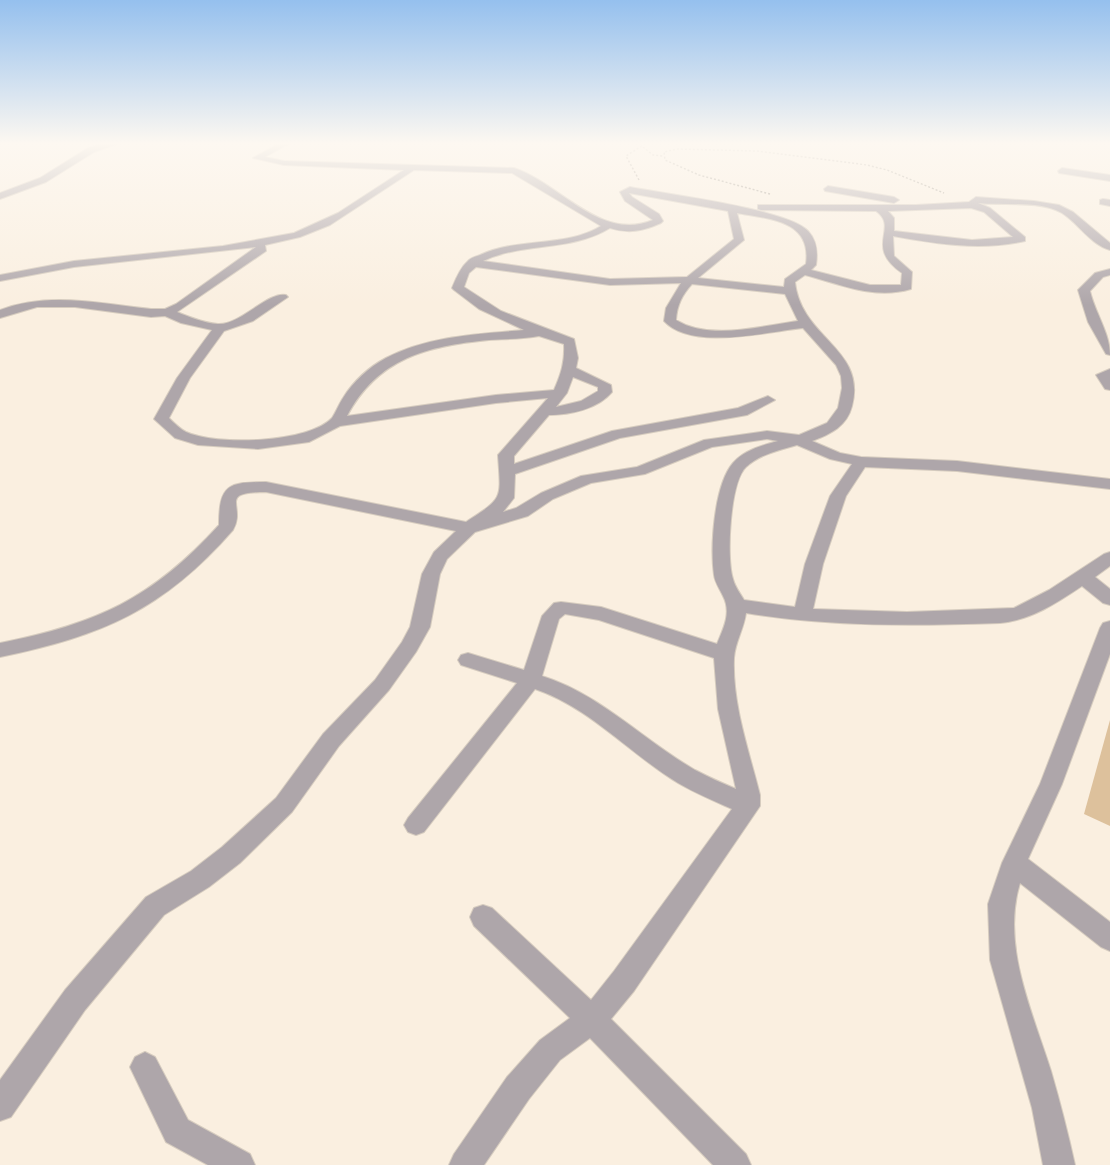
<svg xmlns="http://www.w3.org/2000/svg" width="1110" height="1165" font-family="Lora,serif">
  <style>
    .green { fill: #ddc19c }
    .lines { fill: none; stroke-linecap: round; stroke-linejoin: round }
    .minor-casing { stroke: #d6ccbf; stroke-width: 2 }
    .path { stroke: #a0988d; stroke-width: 1.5; stroke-dasharray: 2 2; stroke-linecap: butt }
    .minor { fill: #aea6aa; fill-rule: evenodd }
  </style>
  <rect width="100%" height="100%" fill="#faefe0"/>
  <path class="green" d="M1110,720v106l-26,-12z"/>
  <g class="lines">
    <defs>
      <g id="minor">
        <path d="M110,142h13l-29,10 -48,30 -46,17v-6l40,-15 48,-30z"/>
        <path d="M282,142h10l-27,15 19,4 230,7c47,16 86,74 139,52l-28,-19 -5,-9 10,-5c35,7 158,22 178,44 9,10 10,21 8,34l-5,5 59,15h31l1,-12c-39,-27 -2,-45 -26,-62l-115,-1 -3,-1v-4h158l53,-3 7,-5 58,4 25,4 14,7 37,31v7c-20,-6 -31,-26 -48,-37 -23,-13 -58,-7 -84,-10l12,5 35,29v4c-44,10 -88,3 -132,-5l1,20 18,16 -1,17c-37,11 -71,-5 -106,-14l-10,7c6,57 72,66 57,124 -5,20 -21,28 -40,35l28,12 21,4 96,4 153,18v10l-153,-18 -92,-4 -19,29 -23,68 -10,45 94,3 107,-4 35,-18 55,-36 6,-2v14l-15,11 15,12v16l-7,-2 -21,-17c-25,17 -51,34 -82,37 -85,3 -170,4 -254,-10 -2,16 -11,29 -12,45 -2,46 15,93 26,137v11l-126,185 -23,28 135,135 5,11h-38l-123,-127 -30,22 -31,39 -45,66h-35l5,-11 53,-77 33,-37 30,-22 -96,-92 -4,-9 4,-9 9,-3 9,3 99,92 23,-29 118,-162c-18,-8 -37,-16 -54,-26 -48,-29 -89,-76 -143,-94l-111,143 -8,3 -8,-3 -4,-7 4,-7 109,-135 -56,-18 -3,-5 3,-5 7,-2 56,17 18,-54 12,-13 7,-1 40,5 116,37c6,-15 15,-31 6,-48 -3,-7 -8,-13 -9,-21 -4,-28 0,-90 19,-112 11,-13 30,-18 45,-22l-11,-2 -55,8 -67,27 -54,9 -38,16 -25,17 -53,16 -28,27 -7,15 -10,53 -14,25 -27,38 -50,56 -47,66 -52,51 -31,24 -45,28 -79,95 -74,107 -11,4v-41l65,-90 81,-93 45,-26 31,-24 54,-49 47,-64 52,-54 27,-38 8,-15 12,-53 12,-22 22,-21 -190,-39c-50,0 -19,14 -33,38 -70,80 -131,106 -233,127v-14c96,-19 152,-44 219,-118 0,-40 9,-43 47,-43l200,40c38,-25 35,-22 32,-67l50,-57 -52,5 -156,23 -31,16 -51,7 -60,-4 -23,-7 -21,-19 23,-41 35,-48 -31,-7 -16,-7 -14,1 -76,-10h-38l-37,11v-8c50,-19 100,-6 151,-1h14l11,-5 80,-57 -182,20 -74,14v-6l74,-14 149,-15 71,-13 44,-20 66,-43 -120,-5 -31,-7zM414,170l98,3 89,53c-36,22 -83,11 -121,29 -3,1 -10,3 -12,6 -7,6 -12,17 -16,27l2,2 25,19 45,21c-46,4 -96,6 -138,28 -17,9 -33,24 -43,40 -4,6 -7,14 -11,20 -23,25 -116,28 -146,14 -6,-3 -12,-9 -17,-14l21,-40 34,-47 29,-10 35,-24 -2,-2c-18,-4 -45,30 -68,29 -14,-1 -29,-7 -41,-12l89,-61 -1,-6 35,-8 30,-12zM629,193l99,18 6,28 -47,38 -77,2 -127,-18c40,-19 88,-9 127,-33 19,6 33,3 51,-5l2,-2 -4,-7 -27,-17zM971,208l13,4 29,25 -41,3 -78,-9v-13l-6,-7zM737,213c32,6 75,7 69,51l-21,15 -1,8 -86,-9 46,-38zM476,267l134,18 71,-2 -15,25 -2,13c28,30 102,11 139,7l33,37 5,11 1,12 -4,20 -11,15 -28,12 -32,-4 -63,9 -67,27 -56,9 -40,17 -25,15 -13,4 11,-14 1,-24 105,-36 127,-23 28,-15 -7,-4 -30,12 -126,23 -98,33v-8l35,-41c21,0 49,-6 63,-23l-1,-7 -35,-17 2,-10 -4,-19 -73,-28 -37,-24 5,-14zM692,284l93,10 13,27c-38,5 -88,20 -122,-1 1,-15 6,-25 16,-36zM539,336l25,8c1,18 -3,30 -10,46l-58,5 -149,21c31,-58 80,-70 142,-76 16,-1 34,-1 50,-4zM573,377l25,10v4l-17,10 -25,6 11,-14zM797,445l33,14 22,5 -22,32 -25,68 -10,43 -51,-7c-4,-7 -9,-13 -11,-21 -7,-21 -3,-97 13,-112 14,-13 34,-17 51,-22zM565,614l34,6 115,38 4,51 18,80c-14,-6 -28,-12 -41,-19 -52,-30 -95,-76 -153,-94l17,-57z"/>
        <path d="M1062,168l48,7v6l-51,-8 -1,-2z"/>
        <path d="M828,186l66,11 5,3 -5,3 -69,-12 -1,-2z"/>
        <path d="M1103,199l7,1v6l-10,-2v-4z"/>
        <path d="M1110,269v6l-7,2 -13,14c5,22 20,42 20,64l-4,-1 -18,-32 -10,-32 17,-17z"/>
        <path d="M1110,369v21l-5,-1 -9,-14z"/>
        <path d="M1110,621v33l-48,130 -34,75 82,63v29l-9,-4 -81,-64c-19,62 12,128 31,188 9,31 17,62 24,94h-32l-11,-57 -42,-148 -2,-56 14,-41 38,-79 60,-156 3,-5z"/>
        <path d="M145,1052l10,5 33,63 62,34 5,11h-47l-42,-23 -36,-75 5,-10z"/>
      </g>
    </defs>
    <use href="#minor" class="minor-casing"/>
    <g class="path">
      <path d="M643,147l10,8 10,1"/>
      <path d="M639,180l-13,-24 22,-14"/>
      <path d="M770,194l-71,-19 -34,-15 -1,-8 13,-3 80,2 110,14 20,5 57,23"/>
    </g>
    <use href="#minor" class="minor"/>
  </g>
  <linearGradient id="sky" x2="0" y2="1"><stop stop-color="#95c0ee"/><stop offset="0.47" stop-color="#fdf8f1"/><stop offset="1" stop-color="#fdf8f1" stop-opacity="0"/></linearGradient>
  <rect width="1110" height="305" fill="url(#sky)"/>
</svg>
